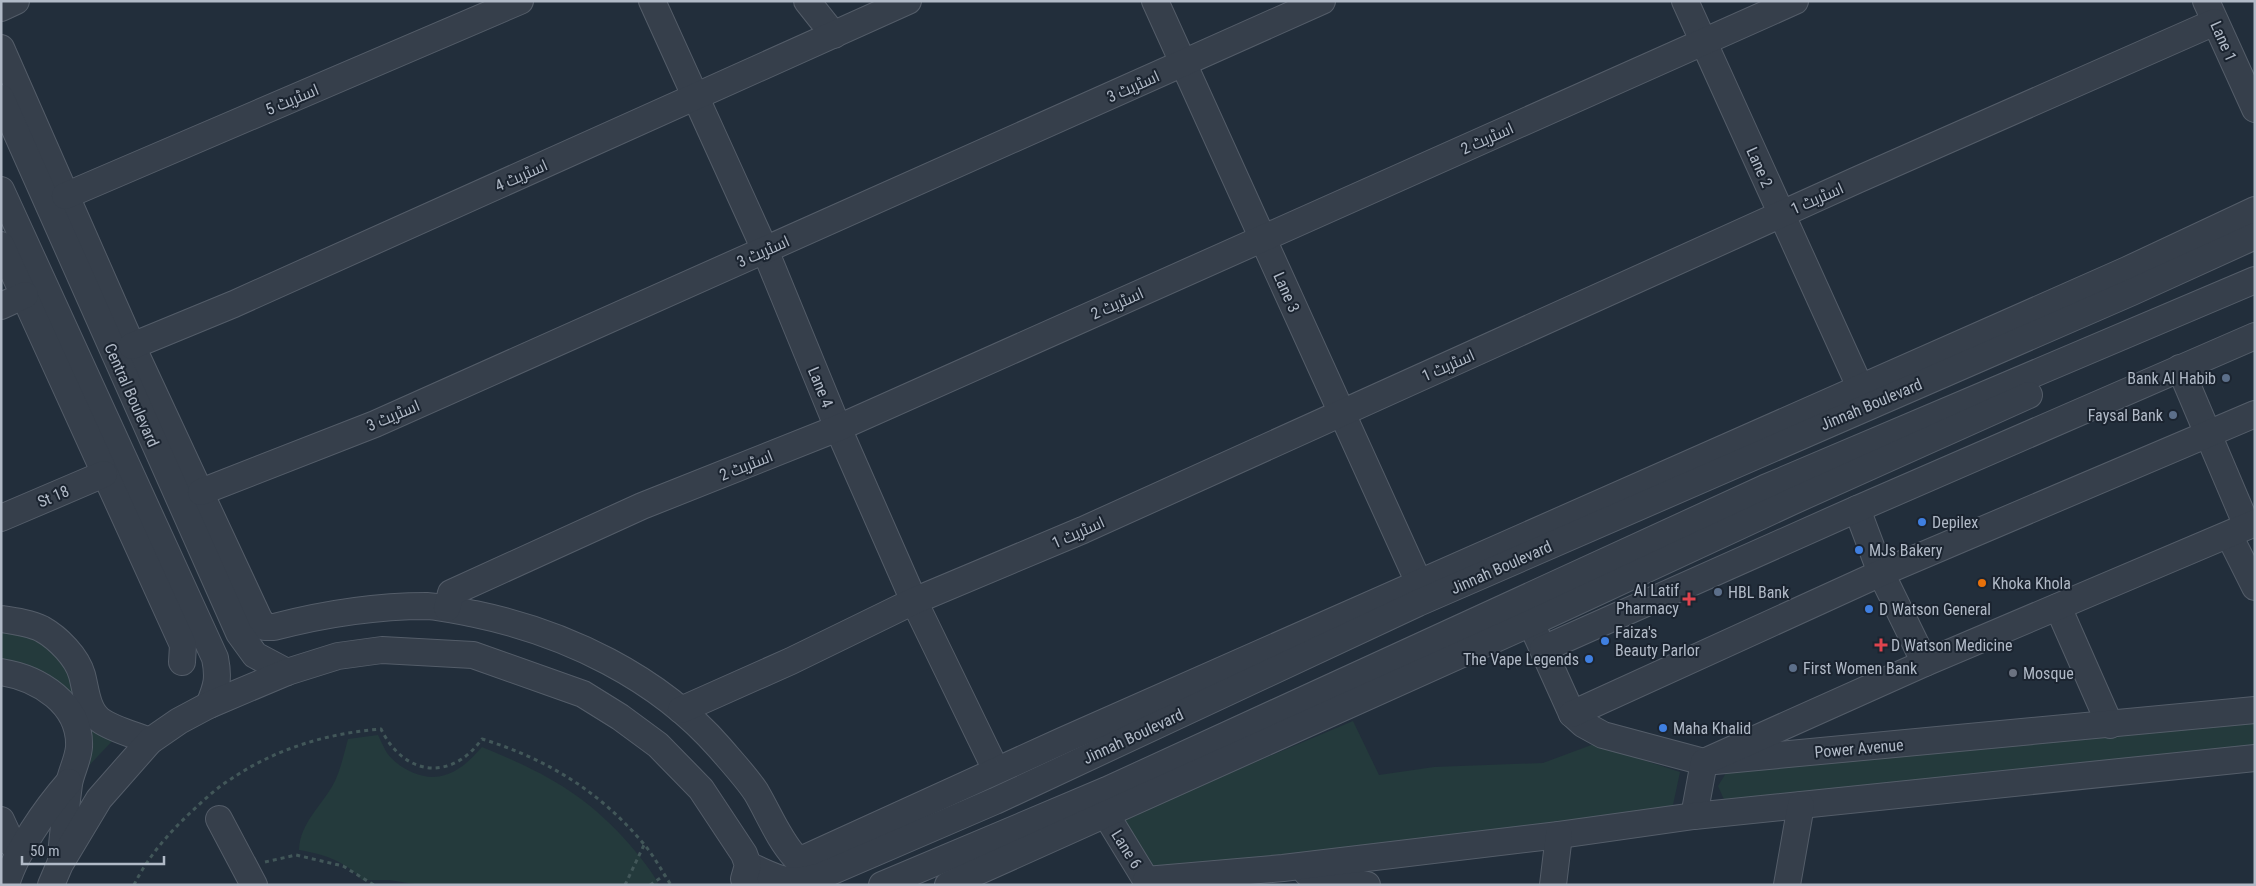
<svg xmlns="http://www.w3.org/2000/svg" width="2256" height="886" font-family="'Roboto Condensed',Cairo,sans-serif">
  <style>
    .green { fill: #243a3c }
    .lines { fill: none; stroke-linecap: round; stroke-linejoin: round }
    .minor-casing { stroke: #545d69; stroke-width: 28 }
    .path { stroke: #425759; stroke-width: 3; stroke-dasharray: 4 4; stroke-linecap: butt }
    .minor { stroke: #363f4b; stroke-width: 26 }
    .service-dot { fill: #5c6f8a; stroke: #1b2430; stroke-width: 2 }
    .shop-dot { fill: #3f7fe0; stroke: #1b2430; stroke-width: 2 }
    .food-dot { fill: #e8710a; stroke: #1b2430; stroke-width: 2 }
    .health-dot { fill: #e0444e; stroke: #1b2430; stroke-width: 2 }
    .worship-dot { fill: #6b7280; stroke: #1b2430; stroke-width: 2 }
    .labels { text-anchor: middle; stroke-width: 4; stroke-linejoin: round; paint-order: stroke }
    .street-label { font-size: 16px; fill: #b1bac7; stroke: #1b2430 }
    .poi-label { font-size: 16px; fill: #b1bac7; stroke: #1b2430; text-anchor: start }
  </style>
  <rect width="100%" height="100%" fill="#222e3b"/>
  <g class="green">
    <path d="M1,628l24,3 32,22 59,84 -36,38 8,-33 -87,-77z"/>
    <path d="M2255,717v36l-529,51 -8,-18 8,-13 9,-3z"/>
    <path d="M1353,721l26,54 55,-8 109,-4 51,-19 86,28 -7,33 -14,9 -509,57 -30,-52z"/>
    <path d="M378,735c3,6 6,13 9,18 12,16 38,29 58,22 15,-4 27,-17 37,-28 61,25 104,47 148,98 10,12 22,26 29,40h-239l-31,-5h-27c-17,-19 -38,-26 -63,-30 1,-28 24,-45 36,-69 6,-13 9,-27 13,-42z"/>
  </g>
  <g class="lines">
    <defs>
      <g id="minor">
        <path d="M652,1l113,249 73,178 76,173 82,169"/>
        <path d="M807,1l27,34"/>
        <path d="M1155,1l264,582"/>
        <path d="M1685,1l175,386"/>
        <path d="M2206,1l49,108"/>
        <path d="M1,8l15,-7"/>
        <path d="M1,48l131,298 127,273 6,8h9c50,-13 100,-21 153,-21 16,1 32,5 48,8 91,19 183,63 245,134 12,14 26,29 36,44 13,22 22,46 39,65l10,1 259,-118 1063,-470 128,-60"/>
        <path d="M1,98l238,535 16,22 32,17"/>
        <path d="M1,190l214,468c4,20 2,28 -6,47"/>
        <path d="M65,196l455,-195"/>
        <path d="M1,245l182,400 -1,17"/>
        <path d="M1,306l24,-11"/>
        <path d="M132,346l102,-42 674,-303"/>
        <path d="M2180,368l67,158"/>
        <path d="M201,492l174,-68 947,-423"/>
        <path d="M1857,509l24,64 44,90"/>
        <path d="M1,518l103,-44"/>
        <path d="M2229,535l26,52"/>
        <path d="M2058,607l52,118"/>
        <path d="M447,608l4,-15 191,-87 196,-78 957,-427"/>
        <path d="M1,619c14,2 29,4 41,10 16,9 35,28 40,46 4,15 5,35 18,45 12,9 35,15 50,21"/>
        <path d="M1531,623l41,91 11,10 20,11 101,27 551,-52"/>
        <path d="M1543,649l314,-140 398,-173"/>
        <path d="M1,672c38,6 80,32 78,75 -1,13 -8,25 -10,37 -3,24 -6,48 -8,72"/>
        <path d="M681,710l110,-49 123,-60 169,-71 774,-350 358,-158"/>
        <path d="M1572,714l309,-141 374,-159"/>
        <path d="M1105,813l41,67v5"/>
        <path d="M1694,816l10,-54 221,-99 330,-140"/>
        <path d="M219,819l35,66"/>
        <path d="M1,820l11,24 8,8"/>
        <path d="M748,865c32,14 38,21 73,11l174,-75 423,-198 714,-311 123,-56"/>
        <path d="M1307,873l60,12"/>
        <path d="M1146,880l137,-12 276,-33 135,-19 561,-58"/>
        <path d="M6,885c9,-33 41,-78 63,-103"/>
        <path d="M51,885l9,-21 39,-65 51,-58 29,-20 30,-16 78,-33 51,-16 44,-6 91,5 110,39 37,23 38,28 43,44 43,65 4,11 -4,14 2,6"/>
        <path d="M882,885l225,-95 658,-302 490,-208"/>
        <path d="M948,885l583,-262 262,-122 236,-106"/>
        <path d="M1553,885l6,-50"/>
        <path d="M1787,885l14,-80"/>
      </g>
    </defs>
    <use href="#minor" class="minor-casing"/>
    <g class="path">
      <path d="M265,862l31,-7 47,11 31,19"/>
      <path d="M134,885c13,-27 34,-51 56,-72 13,-12 26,-25 41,-34 44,-30 97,-46 150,-50 23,47 70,53 101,10 65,20 117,52 161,104 11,13 19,28 28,42"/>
      <path d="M625,885l19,-40"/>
      <path d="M650,885l15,-10"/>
    </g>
    <use href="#minor" class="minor"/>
  </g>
  <g class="service-dot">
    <circle cx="2226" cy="378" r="5"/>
    <circle cx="2173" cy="415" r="5"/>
    <circle cx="1718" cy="592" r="5"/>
    <circle cx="1793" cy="668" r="5"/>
  </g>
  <g class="shop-dot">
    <circle cx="1922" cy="522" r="5"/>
    <circle cx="1859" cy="550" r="5"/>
    <circle cx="1869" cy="609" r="5"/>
    <circle cx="1605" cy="641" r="5"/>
    <circle cx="1589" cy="659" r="5"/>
    <circle cx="1663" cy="728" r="5"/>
  </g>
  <circle class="food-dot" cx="1982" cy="583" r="5"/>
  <g class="health-dot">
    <path d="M1686.5 591.5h5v5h5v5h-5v5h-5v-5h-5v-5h5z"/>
    <path d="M1878.5 637.5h5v5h5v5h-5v5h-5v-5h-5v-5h5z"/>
  </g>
  <circle class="worship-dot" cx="2013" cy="673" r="5"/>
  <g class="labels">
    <g class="street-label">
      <text transform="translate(2224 41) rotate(66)" y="6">Lane 1</text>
      <text transform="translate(1133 86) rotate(-24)" y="6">اسٹریٹ 3</text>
      <text transform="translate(292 99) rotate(-23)" y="6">اسٹریٹ 5</text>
      <text transform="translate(1487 138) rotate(-24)" y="6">اسٹریٹ 2</text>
      <text transform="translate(1760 167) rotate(66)" y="6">Lane 2</text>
      <text transform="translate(521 175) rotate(-24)" y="6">اسٹریٹ 4</text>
      <text transform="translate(1817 198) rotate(-24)" y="6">اسٹریٹ 1</text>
      <text transform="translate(763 251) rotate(-24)" y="6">اسٹریٹ 3</text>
      <text transform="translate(1287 292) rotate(66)" y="6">Lane 3</text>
      <text transform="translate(1117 303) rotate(-24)" y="6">اسٹریٹ 2</text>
      <text transform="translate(1448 365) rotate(-24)" y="6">اسٹریٹ 1</text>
      <text transform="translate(821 387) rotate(68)" y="6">Lane 4</text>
      <text transform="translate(132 395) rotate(66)" y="6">Central Boulevard</text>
      <text transform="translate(1871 404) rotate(-23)" y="6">Jinnah Boulevard</text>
      <text transform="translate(393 415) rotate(-23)" y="6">اسٹریٹ 3</text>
      <text transform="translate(746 465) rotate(-22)" y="6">اسٹریٹ 2</text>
      <text transform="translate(53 496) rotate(-23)" y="6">St 18</text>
      <text transform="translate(1078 532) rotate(-24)" y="6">اسٹریٹ 1</text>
      <text transform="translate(1501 567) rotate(-24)" y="6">Jinnah Boulevard</text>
      <text transform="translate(1133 736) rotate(-25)" y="6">Jinnah Boulevard</text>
      <text transform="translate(1859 748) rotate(-5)" y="6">Power Avenue</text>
      <text transform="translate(1127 849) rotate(58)" y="6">Lane 6</text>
    </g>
    <g class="poi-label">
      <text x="2216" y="384" text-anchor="end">Bank Al Habib</text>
      <text x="2163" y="421" text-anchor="end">Faysal Bank</text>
      <text x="1932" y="528">Depilex</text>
      <text x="1869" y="556">MJs Bakery</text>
      <text x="1992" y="589">Khoka Khola</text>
      <text x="1679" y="596" text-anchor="end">Al Latif<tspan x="1679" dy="18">Pharmacy</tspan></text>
      <text x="1728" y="598">HBL Bank</text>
      <text x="1879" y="615">D Watson General</text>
      <text x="1615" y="638">Faiza's<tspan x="1615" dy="18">Beauty Parlor</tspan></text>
      <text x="1891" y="651">D Watson Medicine</text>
      <text x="1579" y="665" text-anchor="end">The Vape Legends</text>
      <text x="1803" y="674">First Women Bank</text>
      <text x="2023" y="679">Mosque</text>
      <text x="1673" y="734">Maha Khalid</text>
    </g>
  </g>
  <rect width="2256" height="886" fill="none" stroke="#b1bac7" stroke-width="5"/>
  <path d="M22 856v8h142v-8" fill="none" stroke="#b1bac7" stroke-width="2.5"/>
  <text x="30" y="856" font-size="15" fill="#b1bac7" stroke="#1b2430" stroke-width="4" paint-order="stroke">50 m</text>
</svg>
